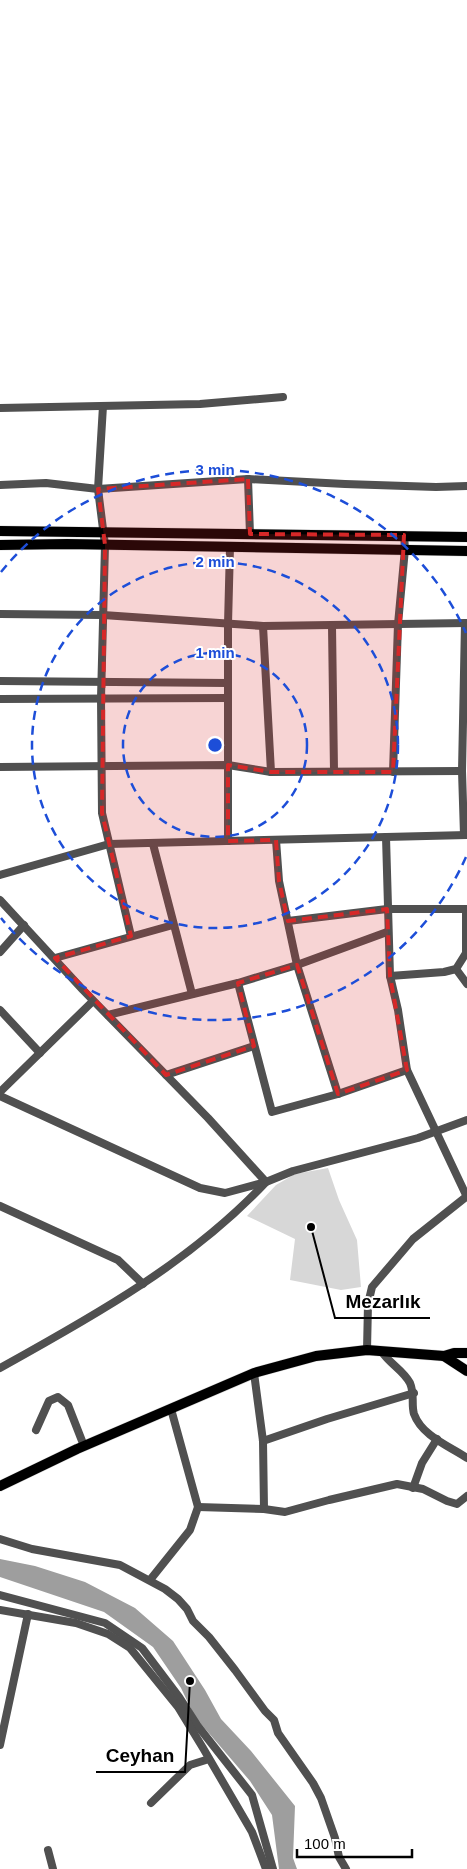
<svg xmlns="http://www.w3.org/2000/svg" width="467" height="1869" font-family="Helvetica,sans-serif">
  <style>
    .green { fill: #d7d7d7 }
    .water { fill: #9e9e9e }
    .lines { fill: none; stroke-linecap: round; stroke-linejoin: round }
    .major-casing { stroke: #dbdbdb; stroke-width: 11 }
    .minor { stroke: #505050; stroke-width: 8 }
    .major { stroke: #000; stroke-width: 10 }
    .marked { fill: #d62828; fill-opacity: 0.2; stroke: #d62828; stroke-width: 4; stroke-dasharray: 10 6; stroke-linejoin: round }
    .ring { fill: none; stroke: #1d4ed8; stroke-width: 2.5; stroke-dasharray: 9 6 }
    .centre { fill: #1d4ed8; stroke: #fff; stroke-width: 2.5 }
    .ring-label { font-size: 15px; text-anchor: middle; font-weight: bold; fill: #1d4ed8; stroke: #fff; stroke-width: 4; stroke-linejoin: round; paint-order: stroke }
    .leader { fill: none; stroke: #000; stroke-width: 2 }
    .callout-dot { fill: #000; stroke: #fff; stroke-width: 2 }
    .callout-label { font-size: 19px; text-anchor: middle; font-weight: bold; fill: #000; stroke: #fff; stroke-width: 4; stroke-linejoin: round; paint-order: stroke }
  </style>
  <rect width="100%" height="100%" fill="#fff"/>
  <path class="green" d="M328,1168l11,32 18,40 4,47 -20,3 -51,-10 5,-41 -48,-23 29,-31 19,-11z"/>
  <path class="water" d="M0,1559l35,7 50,16 50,26 38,33 32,49 16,29 30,32 44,55 -2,52 4,11h-18l-7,-54 -22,-34 -55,-64 -14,-29 -28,-41 -49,-35 -104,-35z"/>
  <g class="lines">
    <defs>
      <g id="major">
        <path d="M0,531l467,6"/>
        <path d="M0,545l67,-1 400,7"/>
        <path d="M444,1356l23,15"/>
        <path d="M0,1486l77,-37 177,-76 62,-17 51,-6 77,6 10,-3h13"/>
      </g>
    </defs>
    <use href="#major" class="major-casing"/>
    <g class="minor">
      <path d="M103,406l-5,83 7,56 -4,153 1,115 29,123"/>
      <path d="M0,408l200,-4 83,-7"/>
      <path d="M248,479l2,55"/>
      <path d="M0,485l46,-2 52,6 150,-10 97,5 91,3 31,-1"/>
      <path d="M0,614l103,1 160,11 204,-3"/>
      <path d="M263,626l8,146"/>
      <path d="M332,626l2,145"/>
      <path d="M0,681l228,2"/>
      <path d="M0,699l228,-1"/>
      <path d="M0,767l228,-2 43,7 191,-1"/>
      <path d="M393,772l5,-148 7,-75 -1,-14"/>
      <path d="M464,835l-2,-64 3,-148"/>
      <path d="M386,837l4,139 8,34 9,60 60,127"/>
      <path d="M276,840l3,41 18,84 41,129"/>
      <path d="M228,841v-217l2,-77"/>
      <path d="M153,844l39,150"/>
      <path d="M0,875l109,-31 358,-9"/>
      <path d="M0,900l83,90 125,128 58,64c-75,80 -172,134 -266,186"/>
      <path d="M288,921l99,-12h80"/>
      <path d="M0,952l24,-27"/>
      <path d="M55,958l118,-33"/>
      <path d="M456,969l11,15"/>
      <path d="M390,976l54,-4 12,-3 10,-16v-44"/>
      <path d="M238,983l34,129 66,-18 69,-24"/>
      <path d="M0,1010l40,43"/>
      <path d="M108,1015l130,-32 59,-18 90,-33"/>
      <path d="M166,1075l88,-29"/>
      <path d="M0,1092l93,-91"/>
      <path d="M0,1096l200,92 25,5 41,-11 27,-11 125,-33 49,-18"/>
      <path d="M0,1206l118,54 25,24"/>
      <path d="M367,1350l1,-46 4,-17 41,-48 53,-42"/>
      <path d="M382,1352c8,12 21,18 28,31 5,12 1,21 4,31 8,22 35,32 53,44"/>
      <path d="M254,1373l9,68 1,68"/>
      <path d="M36,1430l13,-29 9,-4 10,8 16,41"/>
      <path d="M263,1441l64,-22 87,-26"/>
      <path d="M413,1488l9,-25 15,-24"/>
      <path d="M198,1507l66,2 21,3 44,-12 68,-16 26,5 24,12 10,3 10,-8"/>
      <path d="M0,1539l32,10 88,16 45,24 13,10 9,10 6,12 16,16 26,33 30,41 9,9 4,13 35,50 8,15 14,40 4,19 7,12"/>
      <path d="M150,1580l40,-50 8,-23 -27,-98"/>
      <path d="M0,1595l105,28 37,25 37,49 18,28 55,70 21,74"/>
      <path d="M0,1610l76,13 32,11 22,14 48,59 25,41 49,84 14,37"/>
      <path d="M0,1745l28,-131"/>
      <path d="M151,1803l39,-38 19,-6"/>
      <path d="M48,1850l5,19"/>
    </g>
    <use href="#major" class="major"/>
  </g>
  <path class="marked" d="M248,479l2,55 154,1 -11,237h-122l-43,-7v76l48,-1 3,41 9,40 99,-12 3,67 17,94 -69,24 -41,-129 -59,18 16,63 -88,29 -111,-117 76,-22 -29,-123 3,-268 -7,-56z"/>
  <g class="ring">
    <circle cx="215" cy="745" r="92"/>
    <circle cx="215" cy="745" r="183"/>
    <path d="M466 857A275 275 0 0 1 1 918M1 572A275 275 0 0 1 466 633"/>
  </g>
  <circle cx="215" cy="745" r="8" class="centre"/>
  <g class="ring-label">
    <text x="215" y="475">3 min</text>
    <text x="215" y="567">2 min</text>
    <text x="215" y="658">1 min</text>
  </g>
  <path class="leader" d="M311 1227L335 1318H430M190 1681L185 1772H96"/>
  <g class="callout-dot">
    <circle cx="311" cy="1227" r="5"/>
    <circle cx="190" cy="1681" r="5"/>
  </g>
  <g class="callout-label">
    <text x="383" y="1308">Mezarlık</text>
    <text x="140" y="1762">Ceyhan</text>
  </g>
  <path d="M297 1849v8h115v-8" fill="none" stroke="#000000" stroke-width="2.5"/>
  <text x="304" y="1849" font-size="15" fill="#000000" stroke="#ffffff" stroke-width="4" paint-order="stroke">100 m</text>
</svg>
